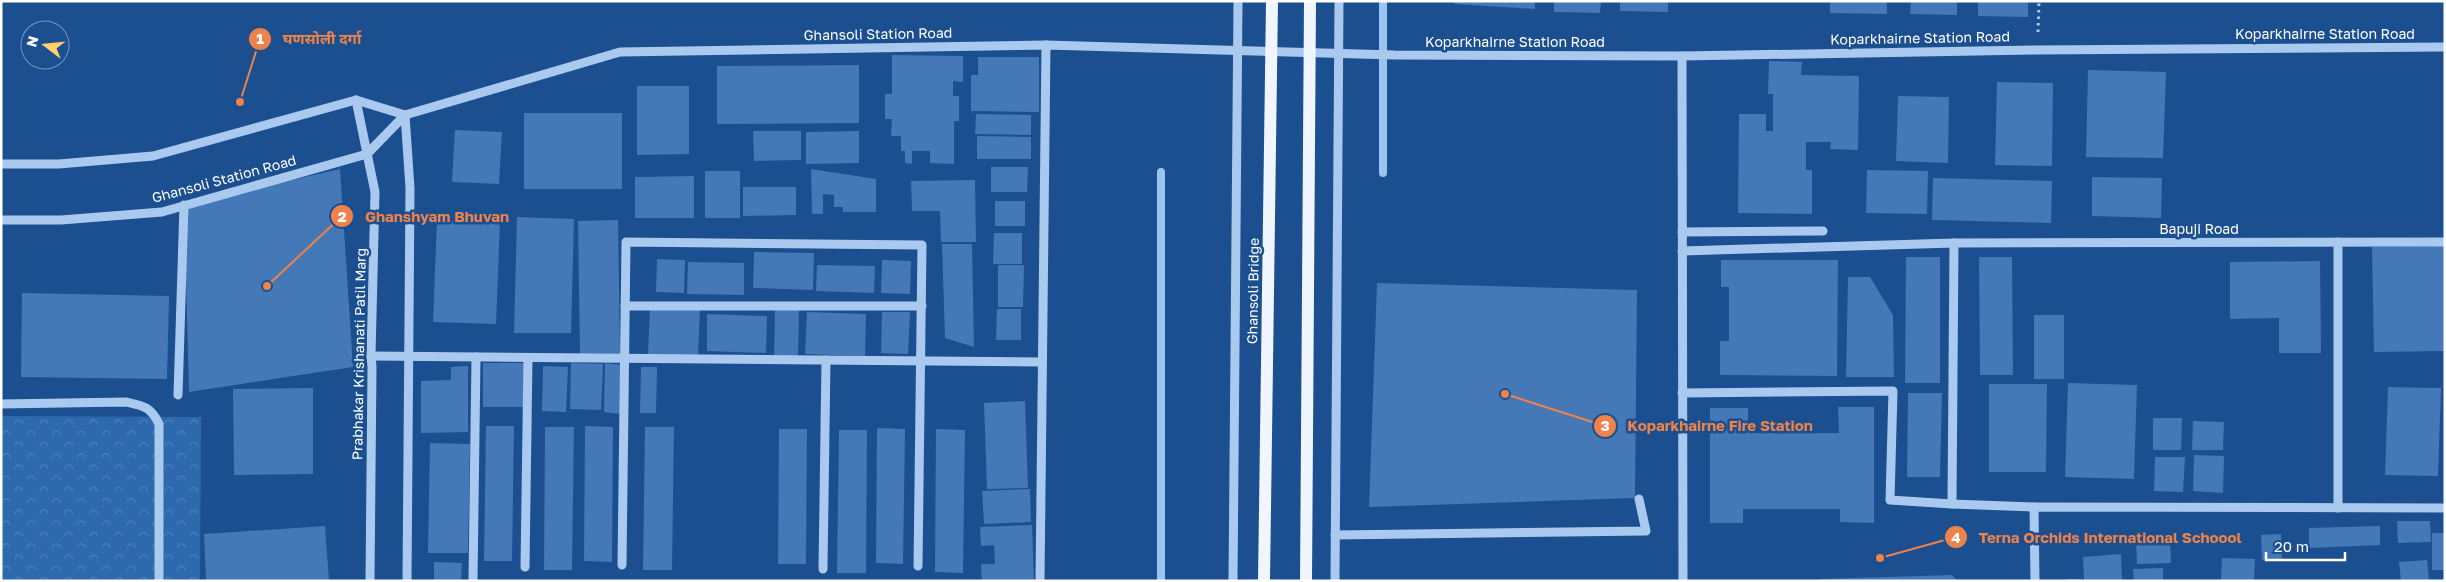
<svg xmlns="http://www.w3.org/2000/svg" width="2446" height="582" font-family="'Golos Text','Noto Sans Devanagari',sans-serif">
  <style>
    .park { fill: url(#park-crowns) }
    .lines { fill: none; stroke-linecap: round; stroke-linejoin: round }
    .stream { stroke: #9cc4f0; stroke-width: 8 }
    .building { fill: #4478b7 }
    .path { stroke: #a9c9ee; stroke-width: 3; stroke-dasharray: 2.5 4; stroke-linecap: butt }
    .minor { stroke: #a9c9ee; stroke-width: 9 }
    .major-bridge { stroke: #f0f6ff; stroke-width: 12 }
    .labels { text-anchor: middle; stroke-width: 5; stroke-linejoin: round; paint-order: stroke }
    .street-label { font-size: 14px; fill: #fff; stroke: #1b4f8f }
    .leader { fill: none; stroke: #ee8249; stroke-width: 2 }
    .callout-dot { fill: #ee8249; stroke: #1b4f8f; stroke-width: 2 }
    .mark-label { font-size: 15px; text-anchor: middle; font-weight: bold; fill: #fff }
    .callout-label { font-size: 15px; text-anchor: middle; font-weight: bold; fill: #ee8249; stroke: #1b4f8f; stroke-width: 5; stroke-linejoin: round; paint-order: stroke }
  </style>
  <defs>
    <pattern id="park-crowns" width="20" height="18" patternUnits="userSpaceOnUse" patternTransform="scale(1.25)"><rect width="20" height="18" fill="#2e69ad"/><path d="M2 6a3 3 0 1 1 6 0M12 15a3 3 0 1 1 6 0" fill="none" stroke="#4d80b9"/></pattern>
  </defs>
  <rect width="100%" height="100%" fill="#1b4f8f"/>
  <path class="park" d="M1,416l200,1 -1,164h-199z"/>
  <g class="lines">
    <g class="stream">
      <path d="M1161,172v409"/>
      <path d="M1383,173v-172"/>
    </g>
  </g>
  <g class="building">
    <path d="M1455,1h80v8l-80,-5z"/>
    <path d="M1554,1h47l-1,12 -46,-1z"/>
    <path d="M1620,1h48v11l-48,-1z"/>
    <path d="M1830,1h57v13l-57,-1z"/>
    <path d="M1911,1h46v14l-47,-1z"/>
    <path d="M1978,1h50v16l-50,-1z"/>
    <path d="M892,55l71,1v26l-10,-1v15h6v25h-5v43l-24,-1v-12h-18v13l-7,-1v-12h-4v-15h-10l1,-17h-7v-25h7z"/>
    <path d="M978,57h61v55l-68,-1v-36h7z"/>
    <path d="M1769,61l33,1 -1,13 58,1 -1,74 -28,-1 1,-7h-25v28h6v44l-74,-1 1,-99h27v17h7v-37h-5z"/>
    <path d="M859,65v58l-142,1v-58z"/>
    <path d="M2088,70l78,2 -3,86 -77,-1z"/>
    <path d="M1997,82l56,1 -1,83 -57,-1z"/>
    <path d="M637,86h52v68l-52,1z"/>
    <path d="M1898,96l51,1 -1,66 -52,-2z"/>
    <rect x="524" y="113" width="98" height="76"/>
    <path d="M976,114l55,1v20l-56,-1z"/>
    <path d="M455,130l47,2 -3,52 -47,-2z"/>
    <path d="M753,131h48v29l-47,1z"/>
    <path d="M859,131v32l-53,1v-32z"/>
    <path d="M977,136l54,1v22h-54z"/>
    <path d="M991,167h37l-1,25h-36z"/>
    <path d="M340,169l13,198 -164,25 -5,-187z"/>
    <path d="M811,169l65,10v33h-33v-5h-9v-12l-11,-1v20h-11z"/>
    <path d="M1867,170l61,1 -1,43 -61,-1z"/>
    <rect x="705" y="171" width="35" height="47"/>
    <path d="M694,176v42h-59v-41z"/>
    <path d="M2092,177l70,1 -1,40 -69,-2z"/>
    <path d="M1933,178l119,3 -1,42 -119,-3z"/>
    <path d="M975,180l1,62h-35l-1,-31h-28l-1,-30z"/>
    <path d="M743,187h53v28l-53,1z"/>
    <rect x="995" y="201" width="30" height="25"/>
    <path d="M517,217l57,2 -3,114h-57z"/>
    <path d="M437,220l63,2 -4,102 -63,-2z"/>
    <path d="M618,220l2,134h-40l-2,-133z"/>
    <path d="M994,233h28v31h-29z"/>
    <path d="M942,244h30l2,103 -29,-9z"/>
    <path d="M2445,246v105l-71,1 -2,-105z"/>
    <path d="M754,252l60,1 -1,37 -60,-2z"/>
    <path d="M1906,257h34v126h-35z"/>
    <path d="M1979,257h33l1,118h-33z"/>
    <path d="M657,259l28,1 -1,33 -28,-1z"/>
    <path d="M882,260l29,1 -1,33 -29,-1z"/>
    <path d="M1721,260h117l-1,116 -117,-1v-34h9v-54h-8z"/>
    <path d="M2320,261l1,92h-42v-35l-49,1v-57z"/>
    <path d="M688,262l56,1v32l-57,-1z"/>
    <path d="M817,265l58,1 -1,27 -58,-2z"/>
    <path d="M998,265h26l-1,42h-25z"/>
    <path d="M1848,277h22l23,38 1,62h-48z"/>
    <path d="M1377,283l260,7 -2,208 -266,9z"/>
    <path d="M22,293l147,3 -2,83 -146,-2z"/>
    <path d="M650,308l50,1 -2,47 -50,-2z"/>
    <path d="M775,309l24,1 -1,47h-24z"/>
    <path d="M997,309h24v31h-25z"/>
    <path d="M807,312l59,2 -1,42 -60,-2z"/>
    <path d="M882,312h28l-2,42 -27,-1z"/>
    <path d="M707,314l60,2 -1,37 -59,-2z"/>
    <rect x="2034" y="315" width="30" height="64"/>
    <rect x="483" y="363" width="41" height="44"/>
    <path d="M571,363l32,1 -2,46 -31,-1z"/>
    <path d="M605,363l17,2 -2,49 -16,-2z"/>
    <path d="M468,366v66l-47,1v-52l30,-1v-13z"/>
    <path d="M543,366l25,1 -2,45 -24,-1z"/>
    <path d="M641,367h16l-1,46h-16z"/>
    <path d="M2068,383l69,2 -3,94 -69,-2z"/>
    <path d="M1989,384h58l-1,88h-57z"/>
    <path d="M2388,387l53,1 -3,88 -53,-1z"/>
    <path d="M313,388v86l-79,1 -1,-86z"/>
    <path d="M1908,393h34l-2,84h-33z"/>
    <path d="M1025,401l3,87 -41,1 -3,-86z"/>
    <path d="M1838,407h36v116l-34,-1v-13h-97v14h-33v-115h38v25h91z"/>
    <path d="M2153,418h29l-1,32h-28z"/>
    <path d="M2193,421l31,1 -1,28h-31z"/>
    <path d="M486,426h28l-2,135h-28z"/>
    <path d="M585,426l28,1 -1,135 -28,-1z"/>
    <path d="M545,427h29l-2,143h-28z"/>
    <path d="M645,427h29l-2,143h-29z"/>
    <path d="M877,428l28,1 -2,135 -27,-1z"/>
    <path d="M779,429h28l-1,135h-28z"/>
    <path d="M936,429l29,1 -2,143 -28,-1z"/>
    <path d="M839,430h28l-1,143h-29z"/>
    <path d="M430,443l40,1 -2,109h-40z"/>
    <path d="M2194,455l30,1 -1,37 -30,-2z"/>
    <path d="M2155,457h30l-2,35 -29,-1z"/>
    <path d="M1030,489l1,33 -47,2 -2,-33z"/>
    <path d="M2397,521h33l1,21 -33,1z"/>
    <path d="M1032,525l2,56h-52l-1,-17h14l-1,-19 -13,1 -1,-19z"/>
    <path d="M325,526l4,55h-123l-2,-47z"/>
    <path d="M2380,526v19l-71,3v-20z"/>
    <rect x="2432" y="533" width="13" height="37"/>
    <path d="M2281,534l1,25 -20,1 -1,-25z"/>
    <path d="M2170,538l1,25 -34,1 -1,-25z"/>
    <path d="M2121,554l1,27h-38l-1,-24z"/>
    <path d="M2222,558l33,1 -1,22h-33z"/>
    <path d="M2427,560l2,21h-28l-2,-19z"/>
    <path d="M434,562l28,1 -1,18h-27z"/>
    <path d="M2163,568v13h-29l-1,-12z"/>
    <path d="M1952,575l5,6h-136v-2z"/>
    <rect x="2067" y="579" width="14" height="2"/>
  </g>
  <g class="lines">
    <path class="path" d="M2038,32l1,-31"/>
    <g class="minor">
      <path d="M1682,56l1,525"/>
      <path d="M356,100l19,92 -4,164 1,11 -2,214"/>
      <path d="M405,115l5,73 -3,393"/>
      <path d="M1,164h58l94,-8 203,-56 49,15"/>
      <path d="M1,220h60l101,-8 205,-58 38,-39 215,-63 426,-7 349,10 287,1 356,-6 407,-3"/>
      <path d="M1682,232l141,-1"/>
      <path d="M2338,242v266"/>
      <path d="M1954,243l491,-1"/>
      <path d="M1682,251l272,-8 -2,261 82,3"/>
      <path d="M625,306h297"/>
      <path d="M371,356l671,6"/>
      <path d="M1682,393l211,-2 -3,109 62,4"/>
      <path d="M178,395l6,-190"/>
      <path d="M1,404l125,-2c18,4 25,5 33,22v157"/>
      <path d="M1335,535l311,-4 -7,-32"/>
      <path d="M622,565l4,-323 296,3 -4,321"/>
      <path d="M525,567l3,-209"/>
      <path d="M823,569l3,-209"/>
      <path d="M473,581l3,-224"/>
      <path d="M1040,581l6,-536"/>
      <path d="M1233,581l5,-580"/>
      <path d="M1335,581l4,-580"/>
      <path d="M2035,581l-1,-74 411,1"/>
    </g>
    <g class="major-bridge">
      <path d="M1264,581l8,-580"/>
      <path d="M1306,581l4,-580"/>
    </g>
  </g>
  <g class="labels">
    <g class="street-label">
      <text transform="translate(878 34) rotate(-1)" y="5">Ghansoli Station Road</text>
      <text x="2325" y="39">Koparkhairne Station Road</text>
      <text transform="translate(1920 38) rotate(-1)" y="5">Koparkhairne Station Road</text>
      <text x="1515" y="47">Koparkhairne Station Road</text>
      <text transform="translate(224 179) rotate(-15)" y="5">Ghansoli Station Road</text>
      <text x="2199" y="234">Bapuji Road</text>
      <text transform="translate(1253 291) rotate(-89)" y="5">Ghansoli Bridge</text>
      <text transform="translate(359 354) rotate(-89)" y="5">Prabhakar Krishanati Patil Marg</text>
    </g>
  </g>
  <path class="leader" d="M240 102L260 39M267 286L342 216M1505 394L1605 426M1880 558L1956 537"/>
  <g class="callout-dot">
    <circle cx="240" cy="102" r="5"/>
    <circle cx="267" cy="286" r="5"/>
    <circle cx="1505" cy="394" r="5"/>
    <circle cx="1880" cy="558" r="5"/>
    <circle cx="260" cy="39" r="12"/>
    <circle cx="342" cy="216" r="12"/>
    <circle cx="1605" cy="426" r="12"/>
    <circle cx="1956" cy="537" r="12"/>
  </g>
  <g class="mark-label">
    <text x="260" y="44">1</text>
    <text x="342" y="222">2</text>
    <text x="1605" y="431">3</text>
    <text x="1956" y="543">4</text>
  </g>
  <g class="callout-label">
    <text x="322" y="44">घणसोली दर्गा</text>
    <text x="437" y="222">Ghanshyam Bhuvan</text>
    <text x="1720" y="431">Koparkhairne Fire Station</text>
    <text x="2110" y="543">Terna Orchids International Schoool</text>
  </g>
  <rect width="2446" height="582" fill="none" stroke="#ffffff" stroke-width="5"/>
  <g transform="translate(45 45) rotate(286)"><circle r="24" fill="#1b4f8f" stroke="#7695bc"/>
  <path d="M0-4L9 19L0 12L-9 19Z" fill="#ffd166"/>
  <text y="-8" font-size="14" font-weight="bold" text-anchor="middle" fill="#ffffff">N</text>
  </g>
  <path d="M2266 552v8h79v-8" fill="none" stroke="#ffffff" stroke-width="2.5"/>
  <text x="2274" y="552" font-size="15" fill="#ffffff" stroke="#1b4f8f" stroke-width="4" paint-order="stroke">20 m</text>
</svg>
